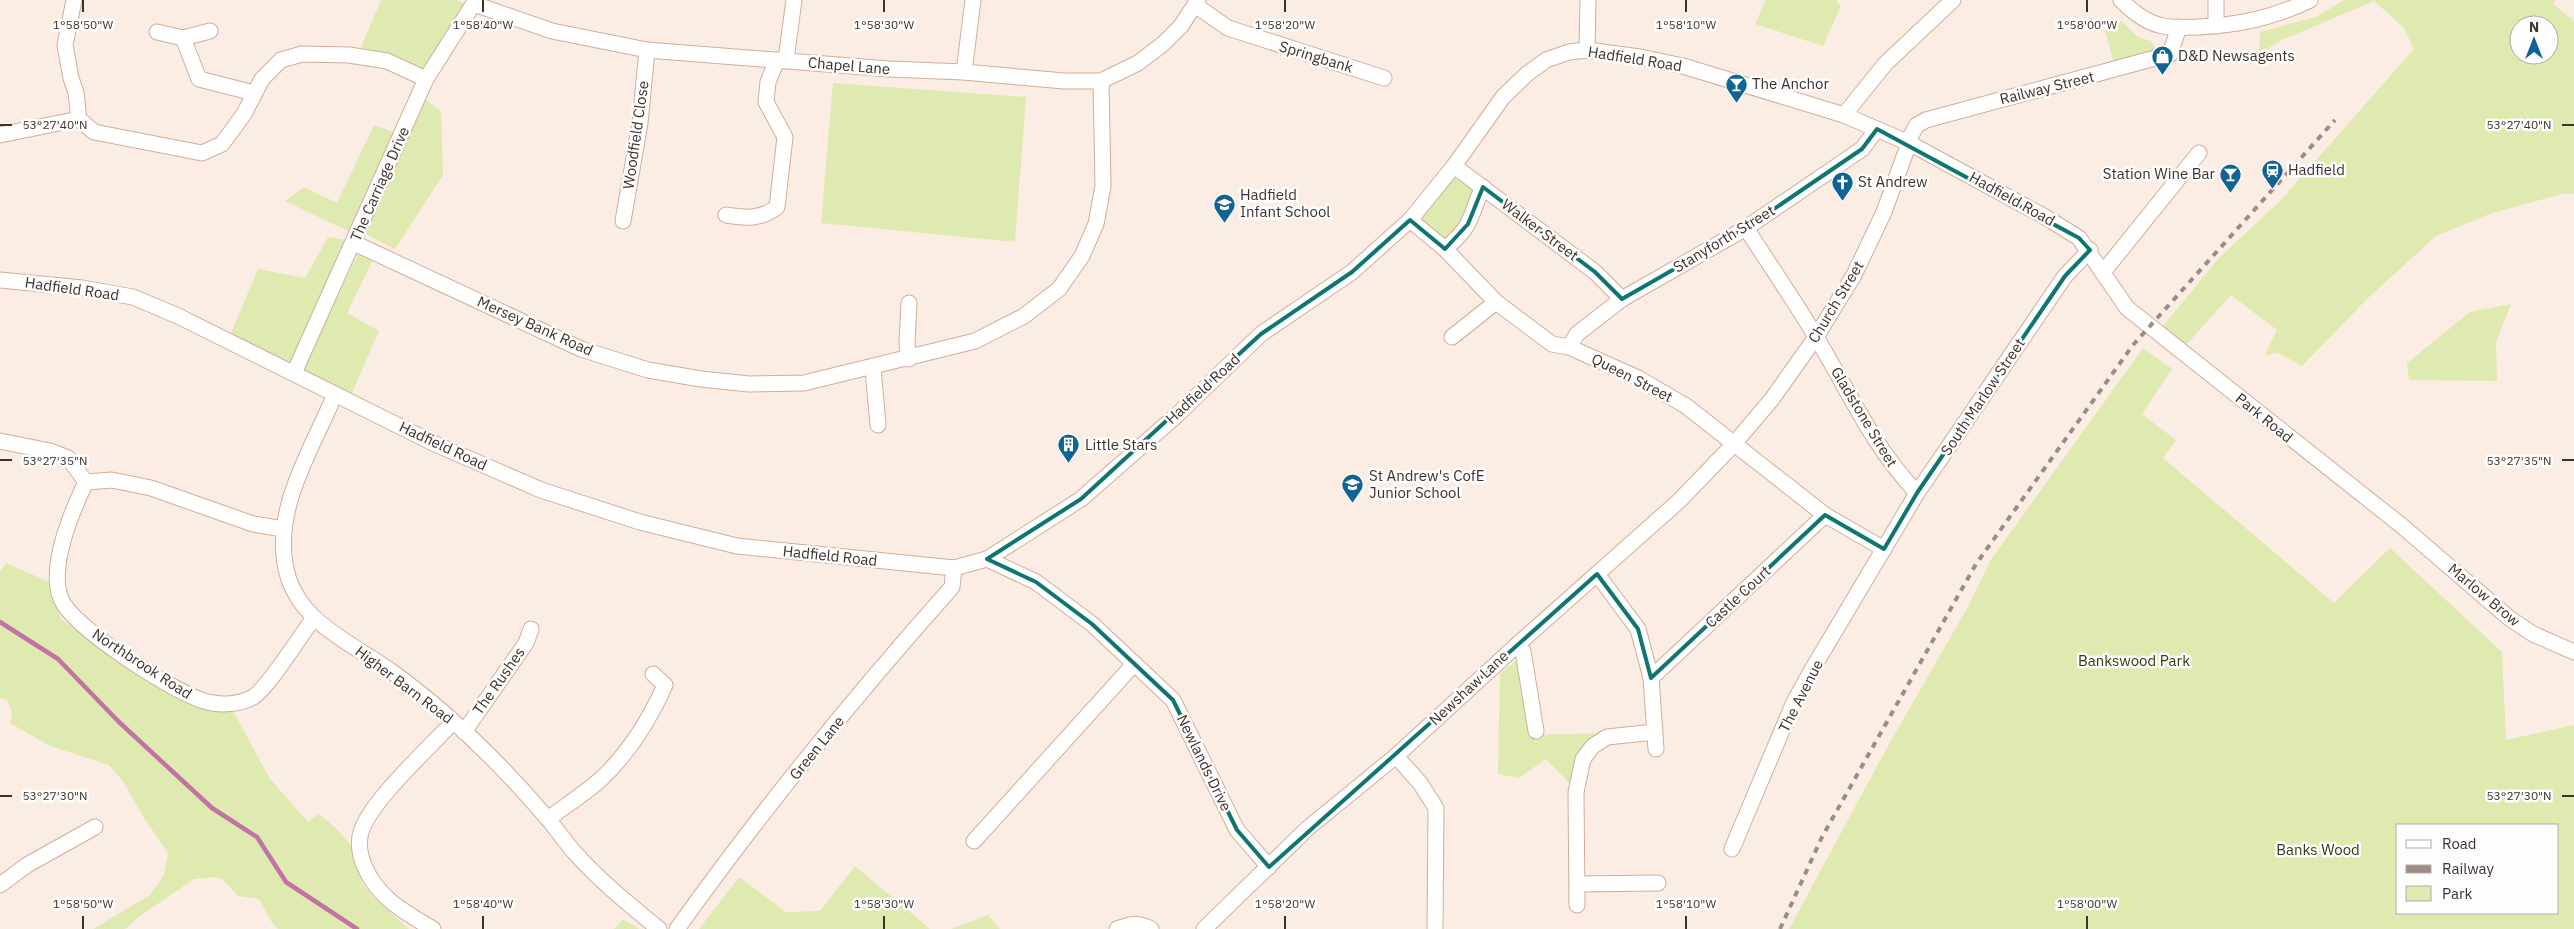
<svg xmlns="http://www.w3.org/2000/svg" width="2574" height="929" font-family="'IBM Plex Sans',sans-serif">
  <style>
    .green { fill: #deeaaf; fill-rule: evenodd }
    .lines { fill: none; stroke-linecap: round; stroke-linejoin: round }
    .stream { stroke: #c174a4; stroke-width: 4.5 }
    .minor-casing { stroke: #d1ad99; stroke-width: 17 }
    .minor { stroke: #fff; stroke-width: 15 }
    .rail { stroke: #9b8c84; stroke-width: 4; stroke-dasharray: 6 6; stroke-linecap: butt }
    .marked { fill: none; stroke: #0f766e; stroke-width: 4; stroke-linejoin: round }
    .ticks { fill: none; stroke: #40312a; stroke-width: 2 }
    .labels { text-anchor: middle; stroke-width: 5; stroke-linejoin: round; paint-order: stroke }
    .poi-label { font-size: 15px; fill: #40312a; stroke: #fdfdfd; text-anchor: start }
    .street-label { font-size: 15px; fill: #40312a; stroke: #fdfdfd }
    .park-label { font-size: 15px; fill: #343a14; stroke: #fdfdfd }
    .ticks-label { font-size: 12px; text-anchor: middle; fill: #40312a; stroke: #fdfdfd; stroke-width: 5; stroke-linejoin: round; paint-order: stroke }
  </style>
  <rect width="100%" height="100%" fill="#fcede4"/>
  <g class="green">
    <path d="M381,0h75l10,4 -41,64 -64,-21z"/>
    <path d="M1766,0h70l5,6 -18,40 -68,-22z"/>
    <path d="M2344,0h211l-2,4 21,17v173h-12l-70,19 -56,23 -69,63 -65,67 -23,-13 -14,2 12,-25 -46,-35 -45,50 -23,-19 57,-69 60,-56 134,-152 -11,-22 -29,-26 -92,39 -23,14 1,-22 56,-15zM2519,25h30v30h-30z"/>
    <path d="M2121,21l17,16 13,4 6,9 -43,13 -9,-33z"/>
    <path d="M833,83l193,14 -11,145 -194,-19z"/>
    <path d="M426,100l15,11 2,64 -48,74 -31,-16z"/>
    <path d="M374,125l22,8 -46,99 -65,-31 19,-14 33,16z"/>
    <path d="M1454,172l23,17 -12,30 -20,25 -30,-25z"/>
    <path d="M328,237l20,3 -58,122 -59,-29 27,-64 47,9z"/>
    <path d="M358,254l15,6 -26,53 32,18 -28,64 -48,-26z"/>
    <path d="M2511,304l-15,38 1,39 -88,-1 -2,-17 63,-51z"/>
    <path d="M2143,348l29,21 -30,45 34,26 -13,18 171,145 56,-55 112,104 4,88 68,-15v204h-785l100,-185 80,-139 21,-44zM2398,825h160v88h-160z"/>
    <path d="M6,563l43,19 12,37 63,46 67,40 22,6h20l37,68 38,43 11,-8 17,14 16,18 10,37 11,14 36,32h-131l-7,-8 -12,-22 -21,-3 -16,-17 -6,-2 -22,2 -57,39 -12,11h-32l57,-34 14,-20 4,-22 -24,-35 -22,-38 -13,-15 -59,-19 -40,-23 2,-10 -5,-13 -7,-2v-126z"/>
    <path d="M1516,661l13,74 74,-2 -18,15 -16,35 -23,-24 -27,19 -21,-4 2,-101z"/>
    <path d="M855,866l75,63h-231l40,-52 47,35 34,-1z"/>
    <path d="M988,915l12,14h-49z"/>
    <path d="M623,919l16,10h-25z"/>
  </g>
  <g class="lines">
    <path class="stream" d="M0,622l58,37 61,63 93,86 45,29 29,45 71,47"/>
    <defs>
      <g id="minor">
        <path d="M74,0l-9,45 6,33 5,15 3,26"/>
        <path d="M2121,0c9,10 25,22 38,25 13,4 26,2 39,2 41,-2 75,-9 112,-27"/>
        <path d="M2216,0v26"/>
        <path d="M474,4l78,27 95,19 242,19 75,3 100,9h37l37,-18 25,-19 18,-18 17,-26"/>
        <path d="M1195,5l33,23 156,50"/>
        <path d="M157,32l26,6 27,-7"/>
        <path d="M183,38l16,41 55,14"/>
        <path d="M1587,50l1,-50"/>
        <path d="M786,60l8,-60"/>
        <path d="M964,72l9,-72"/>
        <path d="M1844,115l41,-51 68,-64"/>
        <path d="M0,135l79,-16 15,13 108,21 20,-9 22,-30 18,-35 19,-19 21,-6 47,1 38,6 39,18"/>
        <path d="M1907,142l10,-17 9,-5 244,-66 9,-27"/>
        <path d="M1454,166l141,106 27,27"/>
        <path d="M726,215c20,3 34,5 51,-8l8,-70 -19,-35 2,-20 9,-22"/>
        <path d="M1410,220l35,29 51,53 56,42 17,3 69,31 48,28 139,109 59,34"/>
        <path d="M623,221l17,-98 7,-73"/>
        <path d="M1746,228c23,36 48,72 70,109 34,56 55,107 101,156"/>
        <path d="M354,243l227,106 67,21 53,9 48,5 55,-1 171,-42 49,-25 35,-27 23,-33 14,-32 7,-38 -2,-105"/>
        <path d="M1445,249c8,-7 17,-14 22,-24 7,-12 9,-25 16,-38"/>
        <path d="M2104,271l95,-118"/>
        <path d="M0,280l82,8 51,9 45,19 255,127 108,47 99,32 97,24 217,22 33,-9 94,-60 96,-84 84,-81 91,-62 58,-52 44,-54 49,-69 24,-23 19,-14 23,-8 18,-2 53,7 43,9 161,49 65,28 138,75 32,20 48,70 275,218 107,92 24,16 41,18"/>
        <path d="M909,303l-2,40 2,16"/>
        <path d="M1452,337l44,-35"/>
        <path d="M1569,347l8,-13 45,-35 124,-71 116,-79 15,-20"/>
        <path d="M873,368l5,57"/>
        <path d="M294,373l132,-294 50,-79"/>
        <path d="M335,394c-23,56 -64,116 -48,179 13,50 65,70 104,98 58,42 110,93 156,147 10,11 18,24 28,35 25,28 55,52 84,76"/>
        <path d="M0,441l50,10 18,7 18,24"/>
        <path d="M283,529l-30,-5 -102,-36 -39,-8 -26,2c-14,29 -38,85 -25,117 12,29 116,96 147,103 14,4 32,2 45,-5 15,-9 48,-62 60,-78"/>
        <path d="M987,559l49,23 56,42 81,76 64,130 32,37"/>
        <path d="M1597,574l41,55 13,49 5,71"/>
        <path d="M1518,644l5,7 13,80"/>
        <path d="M1651,678l174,-163"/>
        <path d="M464,732l62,-89 5,-14"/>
        <path d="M1396,756l24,27 16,25 -1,121"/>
        <path d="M548,819c17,-13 36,-25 52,-39 29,-27 49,-59 65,-95l-12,-11"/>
        <path d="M974,841l160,-177"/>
        <path d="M1732,849l62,-147 16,-29 107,-180 148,-217 25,-26"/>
        <path d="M1577,884l81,-1"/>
        <path d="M0,885l27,-20 68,-38"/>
        <path d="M1577,905l-1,-113 7,-33 10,-13 14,-9 48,-5"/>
        <path d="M433,929c-16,-10 -34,-19 -47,-32 -17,-16 -33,-45 -24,-68 12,-31 67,-81 91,-107"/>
        <path d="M677,929c85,-119 178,-233 275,-342l2,-19"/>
        <path d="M1117,929c13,-5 22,-7 34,0"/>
        <path d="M1204,929l104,-101 88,-72 122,-112 161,-143 54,-56 39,-46 44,-62 38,-62 30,-63 25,-69"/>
      </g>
    </defs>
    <use href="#minor" class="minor-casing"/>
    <use href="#minor" class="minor"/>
    <path class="rail" d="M1780,929l42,-92 154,-273 157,-219 202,-225"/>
  </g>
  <path class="marked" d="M1877,129l202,109 11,12 -25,26 -148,217 -33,56 -59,-34 -174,163 -13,-49 -41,-55 -328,293 -32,-37 -64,-130 -81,-76 -56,-42 -49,-23 94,-60 180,-165 91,-62 58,-52 35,29 23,-25 15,-37 112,85 27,27 124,-71 116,-79z"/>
  <path class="ticks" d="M83,0v12M483,0v12M884,0v12M1285,0v12M1686,0v12M2087,0v12M0,125h12M2562,125h12M0,460h12M2562,460h12M0,796h12M2562,796h12M83,916v13M483,916v13M884,916v13M1285,916v13M1686,916v13M2087,916v13"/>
  <defs>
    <symbol id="shop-pin" viewBox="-11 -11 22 30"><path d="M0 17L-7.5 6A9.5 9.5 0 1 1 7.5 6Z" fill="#106495" stroke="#fdfdfd"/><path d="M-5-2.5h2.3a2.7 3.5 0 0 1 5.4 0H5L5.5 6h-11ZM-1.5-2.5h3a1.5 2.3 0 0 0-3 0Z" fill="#fff"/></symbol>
    <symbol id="bar-pin" viewBox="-11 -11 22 30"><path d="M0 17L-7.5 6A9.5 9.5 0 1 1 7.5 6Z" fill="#106495" stroke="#fdfdfd"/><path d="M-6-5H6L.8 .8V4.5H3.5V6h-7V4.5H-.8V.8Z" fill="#fff"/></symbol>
    <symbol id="station-pin" viewBox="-11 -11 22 30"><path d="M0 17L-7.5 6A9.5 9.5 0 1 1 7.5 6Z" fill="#106495" stroke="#fdfdfd"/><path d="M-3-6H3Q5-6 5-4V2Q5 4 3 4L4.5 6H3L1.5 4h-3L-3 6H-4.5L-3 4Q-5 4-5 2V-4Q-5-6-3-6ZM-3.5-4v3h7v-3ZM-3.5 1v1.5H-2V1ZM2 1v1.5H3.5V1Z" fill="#fff"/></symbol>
    <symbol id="church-pin" viewBox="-11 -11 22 30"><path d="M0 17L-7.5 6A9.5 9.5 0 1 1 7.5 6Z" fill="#106495" stroke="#fdfdfd"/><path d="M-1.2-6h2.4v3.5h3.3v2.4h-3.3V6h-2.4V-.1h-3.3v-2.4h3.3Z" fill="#fff"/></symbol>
    <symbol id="school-pin" viewBox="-11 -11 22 30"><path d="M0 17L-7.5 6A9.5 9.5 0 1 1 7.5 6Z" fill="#106495" stroke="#fdfdfd"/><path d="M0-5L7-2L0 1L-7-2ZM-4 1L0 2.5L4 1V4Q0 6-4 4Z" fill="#fff"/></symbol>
    <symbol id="building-pin" viewBox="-11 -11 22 30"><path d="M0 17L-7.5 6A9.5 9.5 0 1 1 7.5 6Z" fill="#106495" stroke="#fdfdfd"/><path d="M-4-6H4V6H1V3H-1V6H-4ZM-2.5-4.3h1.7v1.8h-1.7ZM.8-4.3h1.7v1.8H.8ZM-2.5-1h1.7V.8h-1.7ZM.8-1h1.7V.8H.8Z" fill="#fff"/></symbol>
  </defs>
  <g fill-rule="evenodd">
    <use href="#shop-pin" x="2150" y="44" width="25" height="34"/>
    <use href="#bar-pin" x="1724" y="72" width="25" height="34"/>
    <use href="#station-pin" x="2260" y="158" width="25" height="34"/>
    <use href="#bar-pin" x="2218" y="162" width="25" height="34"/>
    <use href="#church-pin" x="1830" y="170" width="25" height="34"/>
    <use href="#school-pin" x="1212" y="192" width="25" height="34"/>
    <use href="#building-pin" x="1056" y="432" width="25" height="34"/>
    <use href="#school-pin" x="1340" y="472" width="25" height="34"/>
  </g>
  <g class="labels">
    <g class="poi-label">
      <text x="2178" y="61">D&amp;D Newsagents</text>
      <text x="1752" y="89">The Anchor</text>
      <text x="2288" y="175">Hadfield</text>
      <text x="2215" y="179" text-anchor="end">Station Wine Bar</text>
      <text x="1858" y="187">St Andrew</text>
      <text x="1240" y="200">Hadfield<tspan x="1240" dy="17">Infant School</tspan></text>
      <text x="1085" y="450">Little Stars</text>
      <text x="1369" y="481">St Andrew's CofE<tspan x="1369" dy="17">Junior School</tspan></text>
    </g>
    <g class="street-label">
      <text transform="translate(1316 57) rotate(17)" y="5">Springbank</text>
      <text transform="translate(1635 59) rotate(9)" y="5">Hadfield Road</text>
      <text transform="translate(849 66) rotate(5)" y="5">Chapel Lane</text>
      <text transform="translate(2047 88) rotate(-14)" y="5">Railway Street</text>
      <text transform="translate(636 135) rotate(-82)" y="5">Woodfield Close</text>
      <text transform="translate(380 184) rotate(-66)" y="5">The Carriage Drive</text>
      <text transform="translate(2012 199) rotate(29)" y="5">Hadfield Road</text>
      <text transform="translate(1540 230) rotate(37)" y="5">Walker Street</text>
      <text transform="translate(1724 239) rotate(-31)" y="5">Stanyforth Street</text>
      <text transform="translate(72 289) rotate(8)" y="5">Hadfield Road</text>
      <text transform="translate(1836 302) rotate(-59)" y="5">Church Street</text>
      <text transform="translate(535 326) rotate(24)" y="5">Mersey Bank Road</text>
      <text transform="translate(1632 378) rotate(27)" y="5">Queen Street</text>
      <text transform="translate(1203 389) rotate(-43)" y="5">Hadfield Road</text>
      <text transform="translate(1983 397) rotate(-56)" y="5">South Marlow Street</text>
      <text transform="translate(1864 417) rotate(59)" y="5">Gladstone Street</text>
      <text transform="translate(2264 418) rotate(39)" y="5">Park Road</text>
      <text transform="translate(443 446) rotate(25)" y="5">Hadfield Road</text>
      <text transform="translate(830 556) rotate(6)" y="5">Hadfield Road</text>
      <text transform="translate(2484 595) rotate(40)" y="5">Marlow Brow</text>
      <text transform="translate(1738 597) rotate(-43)" y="5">Castle Court</text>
      <text transform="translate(142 664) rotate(33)" y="5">Northbrook Road</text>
      <text transform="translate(499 681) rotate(-55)" y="5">The Rushes</text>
      <text transform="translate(404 685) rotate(37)" y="5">Higher Barn Road</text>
      <text transform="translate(1469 688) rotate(-43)" y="5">Newshaw Lane</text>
      <text transform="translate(1801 696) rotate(-63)" y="5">The Avenue</text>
      <text transform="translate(817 748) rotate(-51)" y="5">Green Lane</text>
      <text transform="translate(1204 763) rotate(64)" y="5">Newlands Drive</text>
    </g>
    <g class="park-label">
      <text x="2134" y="666">Bankswood Park</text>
      <text x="2318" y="855">Banks Wood</text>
    </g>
  </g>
  <g class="ticks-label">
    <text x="83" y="29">1°58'50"W</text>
    <text x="483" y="29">1°58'40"W</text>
    <text x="884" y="29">1°58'30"W</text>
    <text x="1285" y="29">1°58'20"W</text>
    <text x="1686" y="29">1°58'10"W</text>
    <text x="2087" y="29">1°58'00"W</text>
    <text x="55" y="129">53°27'40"N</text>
    <text x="2519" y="129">53°27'40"N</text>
    <text x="55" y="465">53°27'35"N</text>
    <text x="2519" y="465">53°27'35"N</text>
    <text x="55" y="800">53°27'30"N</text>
    <text x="2519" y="800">53°27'30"N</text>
    <text x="83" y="908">1°58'50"W</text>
    <text x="483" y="908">1°58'40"W</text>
    <text x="884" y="908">1°58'30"W</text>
    <text x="1285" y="908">1°58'20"W</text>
    <text x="1686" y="908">1°58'10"W</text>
    <text x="2087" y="908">1°58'00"W</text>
  </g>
  <rect x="2396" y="824" width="162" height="90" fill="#fdfdfd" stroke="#b1aba9"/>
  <rect x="2406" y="840" width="25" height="8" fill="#ffffff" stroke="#b1aba9"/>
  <text x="2442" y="849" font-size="15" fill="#40312a">Road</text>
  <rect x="2406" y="865" width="25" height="8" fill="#9b8c84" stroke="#b1aba9"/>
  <text x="2442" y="874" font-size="15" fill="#40312a">Railway</text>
  <rect x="2406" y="886" width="25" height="15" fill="#deeaaf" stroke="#b1aba9"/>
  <text x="2442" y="899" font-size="15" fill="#40312a">Park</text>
  <g transform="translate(2534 40)"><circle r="24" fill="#fdfdfd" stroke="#b1aba9"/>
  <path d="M0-4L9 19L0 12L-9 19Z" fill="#106495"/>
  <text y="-8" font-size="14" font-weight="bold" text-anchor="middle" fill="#40312a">N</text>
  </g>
</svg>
